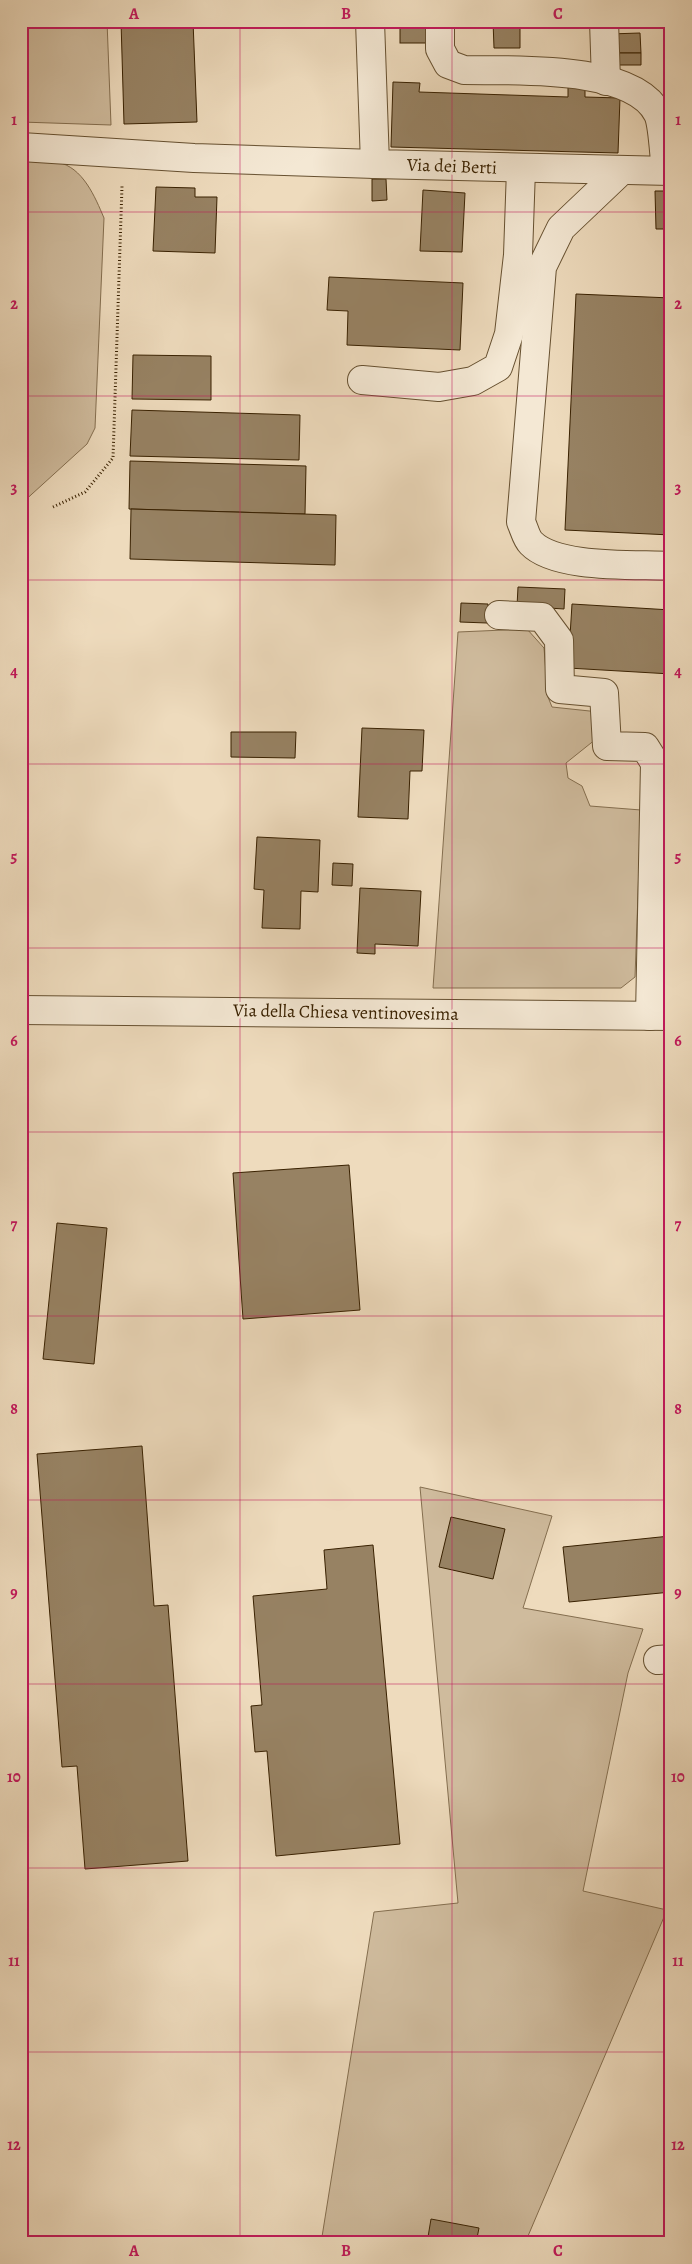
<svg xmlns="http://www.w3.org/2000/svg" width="692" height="2264" font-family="Alegreya,serif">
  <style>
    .green { fill: #cfbb9d; stroke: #846e4f }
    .building { fill: #978263; stroke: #392101 }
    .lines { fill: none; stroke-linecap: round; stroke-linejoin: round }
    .minor-casing { stroke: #665030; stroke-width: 30 }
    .path { stroke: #392101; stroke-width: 3; stroke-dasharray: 1 2.5; stroke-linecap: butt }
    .minor { stroke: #f4e8d4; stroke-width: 28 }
    .grid { fill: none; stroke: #c2185b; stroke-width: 1; stroke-opacity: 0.55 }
    .labels { text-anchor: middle; stroke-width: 5; stroke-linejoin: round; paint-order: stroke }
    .street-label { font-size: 18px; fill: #392101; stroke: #f4e8d4 }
    .neatline { fill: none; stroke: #c2185b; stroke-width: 2 }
    .grid-label { font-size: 16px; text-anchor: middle; font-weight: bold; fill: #c2185b }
  </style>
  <rect width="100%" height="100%" fill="#eedbbd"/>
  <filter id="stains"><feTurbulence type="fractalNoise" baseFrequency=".004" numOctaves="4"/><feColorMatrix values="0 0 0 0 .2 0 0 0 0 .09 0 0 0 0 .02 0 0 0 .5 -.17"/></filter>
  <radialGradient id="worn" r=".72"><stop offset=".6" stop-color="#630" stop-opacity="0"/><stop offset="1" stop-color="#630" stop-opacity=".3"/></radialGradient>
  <g class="green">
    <path d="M21,21h86l4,104 -90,-3z"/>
    <path d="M21,161c12,0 25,0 36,1 26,5 38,35 47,56l-9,210 -8,16 -66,60z"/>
    <path d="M527,629l17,19 4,49 4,10 47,5 -3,27 -30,24 2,15 14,8 8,20 51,4 -6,167 -14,11h-188l25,-356z"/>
    <path d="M420,1487l132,29 -29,92 120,21 -15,44 -45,218 84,19 -142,333h-204l53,-331 84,-9z"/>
  </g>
  <g class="building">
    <path d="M121,21h72l4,101 -73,2z"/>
    <rect x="400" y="21" width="31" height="22"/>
    <path d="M493,21h27v27h-26z"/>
    <path d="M640,33l1,20h-31l-1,-19z"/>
    <path d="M617,53h24v12h-23z"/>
    <path d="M393,82l27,1 -1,9 149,5v-13h17v13l35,1 -2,55 -227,-6z"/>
    <path d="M372,179h14l1,21 -15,1z"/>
    <path d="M156,187l39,1v9h22l-2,56 -62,-2z"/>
    <path d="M423,190l42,3 -3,59 -42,-1z"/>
    <path d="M655,191h16v38h-15z"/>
    <path d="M329,277l134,6 -3,67 -113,-5 1,-34 -21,-1z"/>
    <path d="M576,294l95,4v237l-106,-5z"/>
    <path d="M133,355l78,1v44l-79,-1z"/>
    <path d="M132,410l168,5 -1,45 -169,-4z"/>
    <path d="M130,461l176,5 -1,48 -176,-5z"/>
    <path d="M131,509l205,6 -1,50 -205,-6z"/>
    <path d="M518,587l47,2 -1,20 -47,-3z"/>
    <path d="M461,603l27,1 -1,19 -27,-1z"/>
    <path d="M572,604l99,6v64l-103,-6z"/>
    <path d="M362,728l62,2 -2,41h-12l-2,48 -50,-2z"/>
    <path d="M231,732h65l-1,26 -64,-1z"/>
    <path d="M257,837l63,3 -2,52 -17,-1 -1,38 -38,-1 2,-38 -10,-1z"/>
    <path d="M333,863l20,1 -1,22 -20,-1z"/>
    <path d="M360,888l61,3 -3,55 -43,-2v10l-18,-1z"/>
    <path d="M349,1165l11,145 -117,9 -10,-146z"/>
    <path d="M57,1223l50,5 -13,136 -51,-5z"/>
    <path d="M142,1446l12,160 14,-1 20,256 -103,8 -8,-103 -15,1 -25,-313z"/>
    <path d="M451,1517l54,12 -12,50 -54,-12z"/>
    <path d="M670,1536l1,56 -102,10 -6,-55z"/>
    <path d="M373,1545l27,299 -124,12 -9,-105 -12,1 -4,-46 11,-1 -9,-109 74,-7 -3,-39z"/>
    <path d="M431,2219l48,9 -3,15h-49z"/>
  </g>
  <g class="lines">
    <defs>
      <g id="minor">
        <path d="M370,21l5,143 296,7"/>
        <path d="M440,21v28l8,15 16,6c48,1 170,-6 194,44 5,10 6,43 8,56"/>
        <path d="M604,21l2,60"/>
        <path d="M21,147l173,11 181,6"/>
        <path d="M622,170l-61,58 -19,39 -21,255c3,6 5,16 10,21 25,26 104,21 140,23"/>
        <path d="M362,380l77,7 34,-6 25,-14 11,-33 9,-79 3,-86"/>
        <path d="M499,615l43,2 17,23 1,49 44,4 3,53 38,1 10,16 -5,253"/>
        <path d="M21,1010l650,6"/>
        <path d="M658,1660l13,-1"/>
      </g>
    </defs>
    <use href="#minor" class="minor-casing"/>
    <path class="path" d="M53,507l32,-15 28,-34 9,-272"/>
    <use href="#minor" class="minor"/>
  </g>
  <path class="grid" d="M240,21v2222M452,21v2222M21,212h650M21,396h650M21,580h650M21,764h650M21,948h650M21,1132h650M21,1316h650M21,1500h650M21,1684h650M21,1868h650M21,2052h650"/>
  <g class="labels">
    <g class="street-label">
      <text transform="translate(452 166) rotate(2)" y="6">Via dei Berti</text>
      <text transform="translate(346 1012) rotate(1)" y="6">Via della Chiesa ventinovesima</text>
    </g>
  </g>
  <rect width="692" height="2264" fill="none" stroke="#eedbbd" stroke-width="55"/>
  <rect x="28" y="28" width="636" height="2208" class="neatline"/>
  <g class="grid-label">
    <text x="134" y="19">A</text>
    <text x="346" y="19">B</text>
    <text x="558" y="19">C</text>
    <text x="14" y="125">1</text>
    <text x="678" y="125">1</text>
    <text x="14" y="309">2</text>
    <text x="678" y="309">2</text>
    <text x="14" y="493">3</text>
    <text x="678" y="493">3</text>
    <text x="14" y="677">4</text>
    <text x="678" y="677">4</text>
    <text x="14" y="862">5</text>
    <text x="678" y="862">5</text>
    <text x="14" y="1046">6</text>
    <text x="678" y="1046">6</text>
    <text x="14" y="1230">7</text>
    <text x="678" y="1230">7</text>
    <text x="14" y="1414">8</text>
    <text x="678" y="1414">8</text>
    <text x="14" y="1598">9</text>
    <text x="678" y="1598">9</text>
    <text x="14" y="1782">10</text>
    <text x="678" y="1782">10</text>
    <text x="14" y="1966">11</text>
    <text x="678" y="1966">11</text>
    <text x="14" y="2150">12</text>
    <text x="678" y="2150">12</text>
    <text x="134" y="2256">A</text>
    <text x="346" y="2256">B</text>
    <text x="558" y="2256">C</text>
  </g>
  <rect width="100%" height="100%" filter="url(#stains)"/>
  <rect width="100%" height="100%" fill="url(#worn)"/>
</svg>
